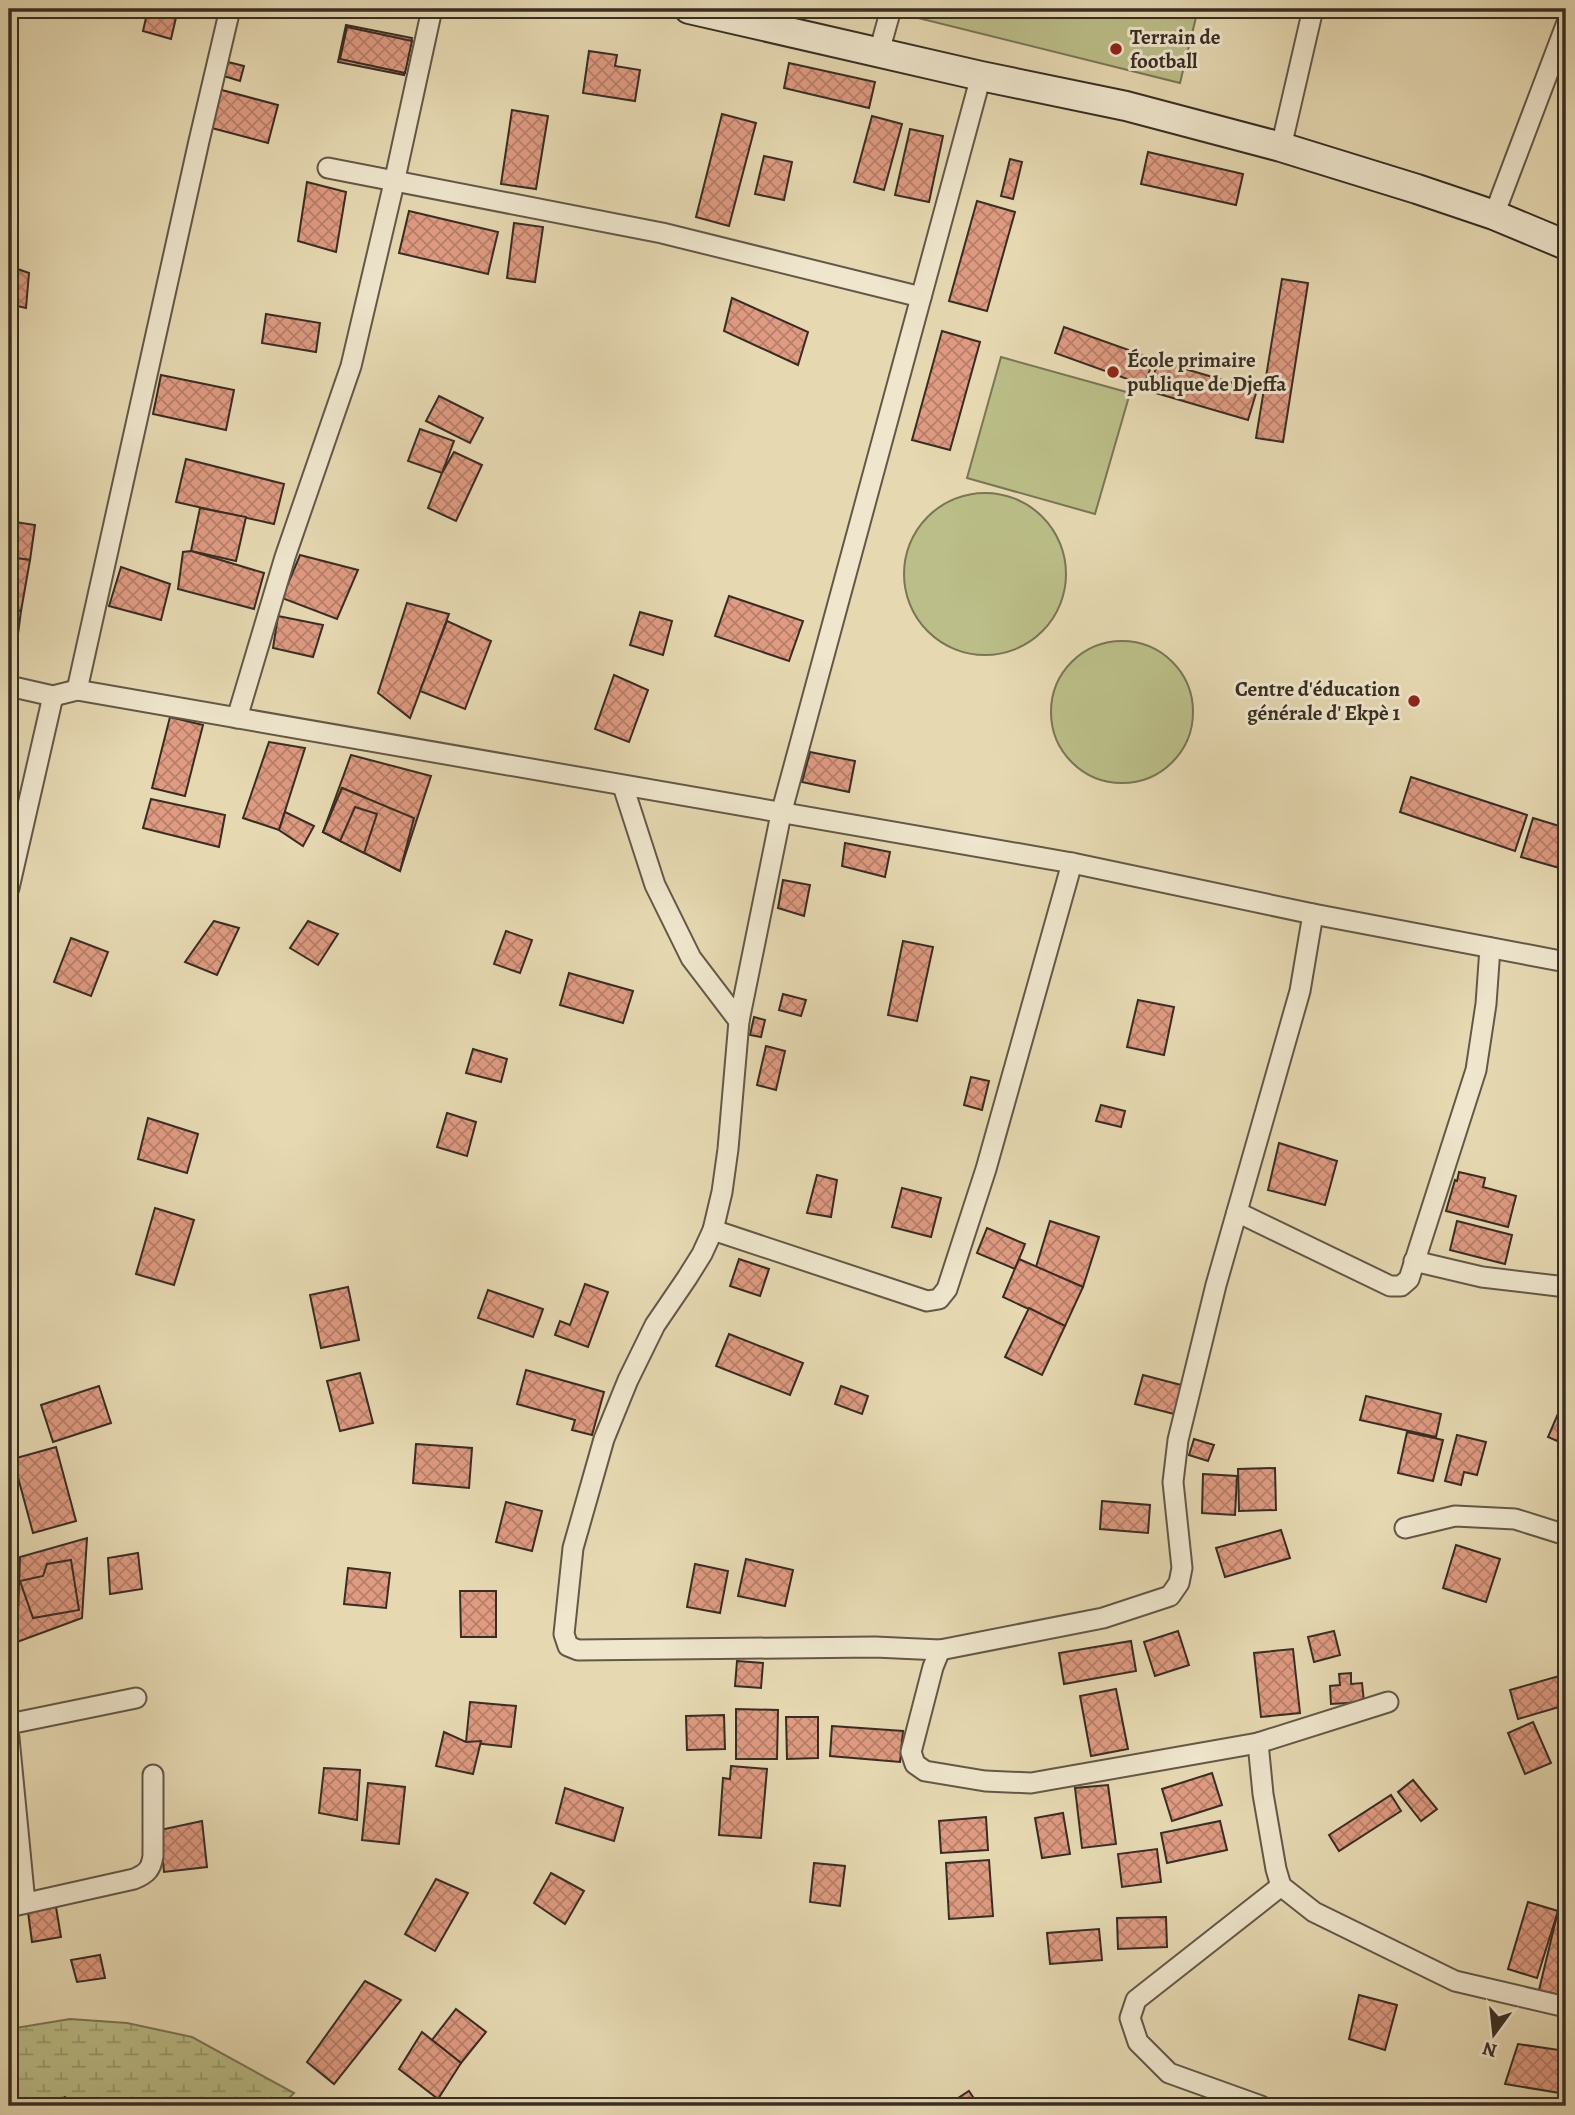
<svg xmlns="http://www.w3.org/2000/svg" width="1575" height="2115" font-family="Alegreya,serif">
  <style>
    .wetland { fill: url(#wetland-marsh); stroke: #797656; stroke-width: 2 }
    .pitch { fill: #bbbe88; stroke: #797656; stroke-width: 2 }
    .building { fill: url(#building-cross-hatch); stroke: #372d23; stroke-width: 2 }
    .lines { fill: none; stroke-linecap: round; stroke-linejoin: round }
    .street-casing { stroke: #635847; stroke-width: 23 }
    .secondary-casing { stroke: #372d23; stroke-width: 32 }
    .street { stroke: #efe6cd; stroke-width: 19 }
    .secondary { stroke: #efe6cd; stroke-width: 28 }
    .poi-dot { fill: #8f2418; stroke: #efe6cd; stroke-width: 2.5 }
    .labels { text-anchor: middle; stroke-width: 6; stroke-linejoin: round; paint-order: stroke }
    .poi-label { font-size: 21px; font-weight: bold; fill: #372d23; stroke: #efe6cd; text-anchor: start }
  </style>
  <defs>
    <pattern id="wetland-marsh" width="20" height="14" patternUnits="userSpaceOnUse" patternTransform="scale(1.75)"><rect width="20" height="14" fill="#bbbe88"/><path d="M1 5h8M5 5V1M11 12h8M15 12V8" fill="none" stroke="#999b6f"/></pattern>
    <pattern id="building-cross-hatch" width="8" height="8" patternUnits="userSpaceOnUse" patternTransform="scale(1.75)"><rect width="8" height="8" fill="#e09b82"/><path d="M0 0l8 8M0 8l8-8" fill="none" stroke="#b67f6a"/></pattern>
  </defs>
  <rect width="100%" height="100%" fill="#e6d9b2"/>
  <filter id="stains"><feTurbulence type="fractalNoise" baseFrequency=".00286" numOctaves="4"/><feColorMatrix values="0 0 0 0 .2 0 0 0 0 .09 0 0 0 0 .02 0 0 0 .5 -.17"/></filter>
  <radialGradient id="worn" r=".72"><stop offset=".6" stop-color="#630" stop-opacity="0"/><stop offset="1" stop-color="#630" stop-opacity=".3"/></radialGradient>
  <path class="wetland" d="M70,2019l57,4 65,14 102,56 -13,13h-272v-77z"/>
  <g class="pitch">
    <path d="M907,9h291l-18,74 -274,-68z"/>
    <path d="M1001,357l129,36 -35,121 -128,-36z"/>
    <circle cx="985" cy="574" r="81"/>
    <circle cx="1122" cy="712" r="71"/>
  </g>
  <g class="building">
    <path d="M148,9h30l-7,30 -28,-8z"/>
    <path d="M346,25l66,13 -8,37 -66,-13z"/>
    <path d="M347,27l65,14 -7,32 -65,-14z"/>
    <path d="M589,51l28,4 -2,11 25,4 -5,31 -52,-8z"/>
    <path d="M228,62l16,4 -4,15 -16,-5z"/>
    <path d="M789,63l86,19 -6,26 -85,-20z"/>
    <path d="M218,89l60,16 -10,38 -60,-16z"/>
    <path d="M512,110l36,6 -12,73 -35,-5z"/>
    <path d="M722,114l34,9 -27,103 -33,-9z"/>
    <path d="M872,116l30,8 -18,66 -30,-8z"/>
    <path d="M910,129l33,7 -14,66 -34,-7z"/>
    <path d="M1148,152l95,22 -7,31 -95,-21z"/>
    <path d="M764,156l28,6 -8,38 -29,-6z"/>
    <path d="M1010,159l12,3 -9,37 -12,-3z"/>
    <path d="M307,182l39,10 -10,60 -38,-11z"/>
    <path d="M977,201l38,11 -28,99 -38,-10z"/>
    <path d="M409,211l89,21 -10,42 -89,-21z"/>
    <path d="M514,223l29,4 -8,55 -28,-4z"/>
    <path d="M9,266l20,7 -3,35 -17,-4z"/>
    <path d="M1282,279l26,4 -25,159 -27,-4z"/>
    <path d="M732,298l76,34 -10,33 -74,-34z"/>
    <path d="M266,314l54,9 -4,29 -54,-9z"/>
    <path d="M1064,327l90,32 -10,26 -89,-32z"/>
    <path d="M942,331l38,11 -30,108 -38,-10z"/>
    <path d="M1158,361l99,29 -9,30 -99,-29z"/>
    <path d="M161,375l73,15 -8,40 -73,-16z"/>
    <path d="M439,396l44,22 -13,25 -44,-22z"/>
    <path d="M420,429l34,12 -12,32 -34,-12z"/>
    <path d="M454,452l28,13 -26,56 -28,-13 14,-35z"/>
    <path d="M186,459l98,25 -10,40 -98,-22z"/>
    <path d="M200,508l46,9 -10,44 -45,-10z"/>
    <path d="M9,521l26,4 -5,35 -21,-3z"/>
    <path d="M191,551l73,22 -10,36 -76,-20 5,-37z"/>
    <path d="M300,555l58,15 -21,49 -55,-21z"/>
    <path d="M9,557l21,3 -9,51 -12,-2z"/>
    <path d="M121,567l49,17 -9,36 -52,-14z"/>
    <path d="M729,596l74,25 -14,40 -74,-25z"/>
    <path d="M407,603l42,11 -39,104 -32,-25z"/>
    <path d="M9,610l12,1 -7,54h-5z"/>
    <path d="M640,612l32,9 -9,34 -33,-10z"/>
    <path d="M278,616l45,9 -10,32 -40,-9z"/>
    <path d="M447,621l44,20 -26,68 -45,-18z"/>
    <path d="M614,675l34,15 -19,52 -34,-13z"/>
    <path d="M170,717l33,8 -18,71 -33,-8z"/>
    <path d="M269,742l36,6 -26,82 -36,-12z"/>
    <path d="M810,752l45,9 -6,31 -47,-10z"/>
    <path d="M351,755l80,21 -31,95 -77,-39z"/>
    <path d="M1411,777l116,38 -12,36 -115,-39z"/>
    <path d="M342,788l22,9 -24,44 -17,-9z"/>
    <path d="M342,788l72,30 -14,53 -77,-39z"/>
    <path d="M151,799l74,16 -6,32 -76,-19z"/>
    <path d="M355,807l22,7 -13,39 -24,-12z"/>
    <path d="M285,812l29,14 -11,20 -24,-16z"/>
    <path d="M1533,818l33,10v42l-45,-13z"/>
    <path d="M845,843l45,9 -5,25 -43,-11z"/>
    <path d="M783,880l27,5 -6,31 -26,-8z"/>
    <path d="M214,921l25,7 -22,47 -32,-13z"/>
    <path d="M308,921l30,13 -20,31 -28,-17z"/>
    <path d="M506,931l26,9 -12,33 -26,-9z"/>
    <path d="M71,938l37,14 -17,44 -37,-14z"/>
    <path d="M903,941l30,6 -16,74 -29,-6z"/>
    <path d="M569,973l64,18 -10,32 -63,-18z"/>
    <path d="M783,994l23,6 -5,16 -22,-6z"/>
    <path d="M1138,1000l36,7 -10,48 -37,-8z"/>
    <path d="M754,1017l11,3 -4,17 -11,-2z"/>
    <path d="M766,1046l19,5 -9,39 -19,-5z"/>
    <path d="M473,1049l34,10 -6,23 -35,-9z"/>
    <path d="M971,1077l18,4 -7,29 -18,-5z"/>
    <path d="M1101,1105l24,6 -4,16 -25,-6z"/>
    <path d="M447,1113l29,9 -9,34 -30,-9z"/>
    <path d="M148,1118l50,16 -11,39 -49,-14z"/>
    <path d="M1279,1143l58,18 -12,44 -57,-15z"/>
    <path d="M1459,1172l26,6 -2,9 33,9 -8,31 -62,-16 9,-31 2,1z"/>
    <path d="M817,1175l20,5 -6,37 -24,-4z"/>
    <path d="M902,1188l39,10 -10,39 -39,-10z"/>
    <path d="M155,1208l39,12 -20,65 -38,-11z"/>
    <path d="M1050,1221l49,16 -16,50 -47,-20z"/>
    <path d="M1457,1221l55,14 -7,29 -55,-14z"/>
    <path d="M987,1228l38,16 -10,25 -38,-16z"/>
    <path d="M739,1259l30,10 -9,27 -30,-10z"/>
    <path d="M1019,1259l64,28 -18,39 -62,-29z"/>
    <path d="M585,1284l23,8 -20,55 -33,-12 5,-14 10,4z"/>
    <path d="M348,1287l11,53 -38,8 -11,-53z"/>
    <path d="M488,1290l55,19 -10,28 -55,-19z"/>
    <path d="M1029,1308l36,18 -23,49 -37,-18z"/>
    <path d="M729,1334l74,29 -13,32 -74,-29z"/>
    <path d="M526,1370l78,22 -12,43 -20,-5 3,-10 -58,-16z"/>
    <path d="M360,1373l13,50 -33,8 -13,-50z"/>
    <path d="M1143,1375l42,11 -7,29 -43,-11z"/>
    <path d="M99,1386l12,37 -58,19 -12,-37z"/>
    <path d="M841,1386l27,10 -6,18 -27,-10z"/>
    <path d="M1366,1396l75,18 -5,23 -76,-17z"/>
    <path d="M1560,1409l6,3v44l-8,-3 4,-10 -14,-6z"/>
    <path d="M1407,1432l36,8 -10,41 -35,-8z"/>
    <path d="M1457,1435l29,7 -9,33 -13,-3 -3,13 -16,-4z"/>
    <path d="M1194,1439l20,6 -6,16 -19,-6z"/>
    <path d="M416,1444l56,4 -3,40 -56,-5z"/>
    <path d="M56,1447l20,74 -43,12 -20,-74z"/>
    <path d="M1275,1468l1,42 -37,1 -1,-42z"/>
    <path d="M1203,1474l34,2 -2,39 -33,-2z"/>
    <path d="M1102,1501l48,4 -2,28 -48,-4z"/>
    <path d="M506,1502l36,9 -10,40 -36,-9z"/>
    <path d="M1281,1530l9,28 -65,19 -9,-29z"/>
    <path d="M87,1538l-5,80 -65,24 3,-85z"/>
    <path d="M1456,1545l44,14 -14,43 -43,-14z"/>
    <path d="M138,1553l4,36 -32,5 -2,-36z"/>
    <path d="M746,1559l47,11 -8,36 -47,-10z"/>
    <path d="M71,1560l8,50 -46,8 -13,-37 23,-5 4,-12z"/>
    <path d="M695,1564l33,7 -8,42 -33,-6z"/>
    <path d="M348,1568l42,5 -4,35 -42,-4z"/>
    <path d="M460,1591h36v46h-35z"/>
    <path d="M1178,1631l11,34 -34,11 -11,-34z"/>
    <path d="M1334,1631l6,24 -26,7 -6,-25z"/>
    <path d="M1131,1641l5,30 -72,13 -5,-31z"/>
    <path d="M1293,1649l7,64 -39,4 -7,-64z"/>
    <path d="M737,1661l26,2 -2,25 -26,-2z"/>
    <path d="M1351,1673v11l11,-1 2,19 -33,2 -1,-18 10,-1 -1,-11z"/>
    <path d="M1566,1674v31l-48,14 -8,-29z"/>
    <path d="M1116,1689l12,60 -37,7 -11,-60z"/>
    <path d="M470,1702l46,4 -5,41 -45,-5z"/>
    <path d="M736,1709l42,1 -1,49h-41z"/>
    <path d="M724,1715l1,34 -38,1 -1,-34z"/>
    <path d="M786,1717h32v41l-31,1z"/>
    <path d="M1533,1722l18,41 -26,11 -17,-41z"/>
    <path d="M832,1726l71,5 -3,31 -70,-6z"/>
    <path d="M444,1732l22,10 15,-1 -8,33 -37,-8z"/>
    <path d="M731,1766l36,3 -6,69 -42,-3 4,-57 7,1z"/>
    <path d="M324,1768l36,2 -3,50 -38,-7z"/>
    <path d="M1212,1773l10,32 -50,16 -10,-32z"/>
    <path d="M1413,1780l24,29 -16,12 -23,-29z"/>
    <path d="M368,1783l37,4 -6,57 -37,-4z"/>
    <path d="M1108,1785l8,59 -34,4 -7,-60z"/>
    <path d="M565,1788l58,20 -9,33 -58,-18z"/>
    <path d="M1391,1795l10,16 -62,40 -10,-16z"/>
    <path d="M1063,1813l7,41 -28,4 -7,-40z"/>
    <path d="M986,1817l2,33 -47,3 -2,-32z"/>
    <path d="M202,1821l5,46 -43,5 -4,-42z"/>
    <path d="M1220,1821l7,29 -60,13 -6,-30z"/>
    <path d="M1157,1849l4,33 -39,5 -4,-33z"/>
    <path d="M989,1860l4,56 -44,3 -3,-56z"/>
    <path d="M814,1863l31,3 -5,40 -30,-4z"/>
    <path d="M551,1873l33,18 -19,33 -31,-21z"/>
    <path d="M436,1879l32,14 -33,58 -30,-17z"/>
    <path d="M1528,1902l30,9 -21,67 -29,-9z"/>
    <path d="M56,1907l5,30 -29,5 -4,-30z"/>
    <path d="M1558,1911l8,3v86l-28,-6z"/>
    <path d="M1166,1917l1,30 -49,2 -1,-31z"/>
    <path d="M1099,1929l3,31 -52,4 -3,-31z"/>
    <path d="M100,1955l5,23 -28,4 -6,-22z"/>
    <path d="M365,1981l36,19 -67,84 -27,-22z"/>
    <path d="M1359,1995l38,10 -12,45 -36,-11z"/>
    <path d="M456,2009l30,23 -25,31 -29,-23z"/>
    <path d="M422,2032l39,31 -23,36 -39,-30z"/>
    <path d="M1518,2044l48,7v43l-61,-10z"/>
    <path d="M969,2091l10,15h-33z"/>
    <path d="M65,2097l4,9h-26z"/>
  </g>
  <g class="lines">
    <defs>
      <g id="street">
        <path d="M879,52l12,-43"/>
        <path d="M981,76l-200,738 -42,207 -11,128 -6,43 -9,38 -11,24 -15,24 -32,47 -27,55 -24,59 -31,109 -9,86 4,12 10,4 297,-3 65,3 163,-32 67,-22 9,-13 3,-15 -9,-86 5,-42 38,-155 84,-294 13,-77"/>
        <path d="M1281,147l32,-138"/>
        <path d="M328,168l334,65 259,64"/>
        <path d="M1494,215l72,-190"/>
        <path d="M9,686l44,10 24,-6 995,173 241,51 253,48"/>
        <path d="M77,690l122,-549 31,-132"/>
        <path d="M237,718l48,-161 66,-191 43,-183 38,-174"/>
        <path d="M623,786l32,99 36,73 48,63"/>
        <path d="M9,888l44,-192"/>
        <path d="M1237,1212l153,74h11l8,-7 67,-209 10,-66 4,-56"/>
        <path d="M713,1230l214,71 12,-2 8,-10 39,-120 86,-306"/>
        <path d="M1414,1261l68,16 84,10"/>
        <path d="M1405,1528l50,-12 60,3 51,16"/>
        <path d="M940,1650l-7,17 -22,85 4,12 10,7 60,10 46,2 227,-40 130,-41"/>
        <path d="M9,1724l127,-26"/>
        <path d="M9,1738l16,165"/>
        <path d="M1258,1743l5,51 13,75 5,17 33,26 141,69 111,26"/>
        <path d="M9,1907l125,-28c12,-5 17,-9 19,-23v-81"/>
        <path d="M1261,2106l-92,-33 -31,-31 -8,-24 6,-18 145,-114"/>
      </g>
      <path id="secondary" d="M689,9l292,67 145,30 155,41 136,42 77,26 72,30"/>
    </defs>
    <use href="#street" class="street-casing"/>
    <use href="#secondary" class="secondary-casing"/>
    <use href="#street" class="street"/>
    <use href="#secondary" class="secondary"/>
  </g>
  <g class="poi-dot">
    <circle cx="1116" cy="49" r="7"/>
    <circle cx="1113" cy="372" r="7"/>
    <circle cx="1414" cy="701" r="7"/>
  </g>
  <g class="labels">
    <g class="poi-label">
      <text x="1130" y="44">Terrain de<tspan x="1130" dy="24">football</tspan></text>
      <text x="1127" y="367">École primaire<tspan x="1127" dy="24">publique de Djeffa</tspan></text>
      <text x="1400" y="696" text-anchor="end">Centre d'éducation<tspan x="1400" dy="24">générale d' Ekpè 1</tspan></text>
    </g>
  </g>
  <rect width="1575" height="2115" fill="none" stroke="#e6d9b2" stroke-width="35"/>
  <rect x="10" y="10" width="1554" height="2094" fill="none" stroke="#372d23" stroke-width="3.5"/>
  <rect x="18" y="18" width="1540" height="2080" fill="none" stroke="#372d23" stroke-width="2"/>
  <g transform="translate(1494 2034) rotate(195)" stroke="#efe6cd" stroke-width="5" paint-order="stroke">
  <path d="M0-5L12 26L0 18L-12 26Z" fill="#372d23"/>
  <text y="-10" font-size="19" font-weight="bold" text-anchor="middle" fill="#372d23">N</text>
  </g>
  <rect width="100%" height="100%" filter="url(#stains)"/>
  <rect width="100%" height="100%" fill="url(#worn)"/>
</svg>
